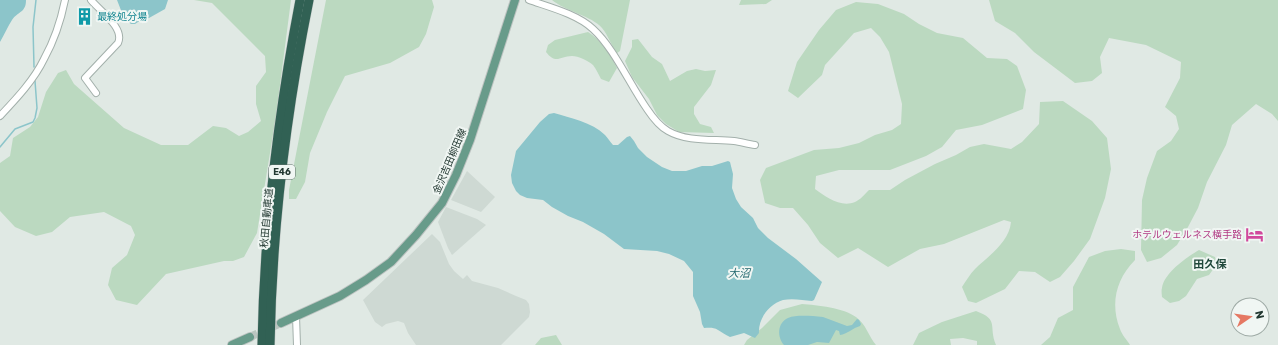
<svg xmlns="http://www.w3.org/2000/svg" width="1278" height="345" font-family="Rubik,'Noto Sans JP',sans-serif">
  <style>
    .built { fill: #ced9d3 }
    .green { fill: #bbd9c0 }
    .water { fill: #8cc5ca }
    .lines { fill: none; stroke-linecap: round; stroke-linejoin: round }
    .stream { stroke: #8cc5ca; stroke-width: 1.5 }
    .major-tunnel { stroke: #bac6c0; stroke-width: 8; stroke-dasharray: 8 4; stroke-linecap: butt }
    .minor-casing { stroke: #a3b0ab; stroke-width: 8 }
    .major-casing { stroke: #bdc3c1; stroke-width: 10 }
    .highway-casing { stroke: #bdc3c1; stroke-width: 10 }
    .minor { stroke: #fff; stroke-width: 6 }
    .major { stroke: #689b8a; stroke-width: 8 }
    .highway { stroke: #316154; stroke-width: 9 }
    .labels { text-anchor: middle; stroke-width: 4; stroke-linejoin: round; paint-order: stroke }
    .shield { fill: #f0f6f3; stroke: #60716b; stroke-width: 1 }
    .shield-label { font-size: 9px; font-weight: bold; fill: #223831 }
    .culture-label { font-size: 10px; fill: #0d838f; stroke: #f0f6f3; text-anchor: start }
    .street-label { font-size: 10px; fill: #223831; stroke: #f0f6f3 }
    .hotel-label { font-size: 10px; fill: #b23c85; stroke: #f0f6f3; text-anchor: end }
    .neighbourhood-label { font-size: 11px; font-weight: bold; fill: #20483b; stroke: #f0f6f3 }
    .water-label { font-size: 11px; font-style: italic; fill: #22676e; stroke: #f0f6f3 }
  </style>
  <rect width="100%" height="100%" fill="#e0e9e4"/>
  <g class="built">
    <path d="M467,171l28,26 -14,15 -30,-12z"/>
    <path d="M446,207l31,12 9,6 -34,30 -4,-7 -10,-26z"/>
    <path d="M432,234l8,8 9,22 5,7 9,8 4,-4 5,6 26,7 18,8 10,4 3,4 1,8 -1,5 -28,28h-85l-8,-12 -4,-10 -6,-2 -12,3 -4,3 -7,-5 -12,-22z"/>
  </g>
  <g class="green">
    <path d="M194,0h97l-15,116 -19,117 -13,24 -11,4h-9l-58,13 -29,31 -21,-5 -8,-15 4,-17 15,-13 8,-20 -4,-9 -27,-14 -34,5 -18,15 -16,4 -21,-9 -15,-16v-48l10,-7 3,-18 17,-11 8,-10 8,-25 12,-19 8,-3 8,14 50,44 37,17h27l25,-19 13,2 13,8 9,-4 13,-11 -5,-17v-18l10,-14 -1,-16 -53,-53z"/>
    <path d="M326,0h106l2,7 -8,27 -7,13 -29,16 -45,13 -18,36 -17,41 -5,29 -9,17h-7v-9z"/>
    <path d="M552,0h78l-10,51 -3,2c-6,-8 -9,-18 -15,-25 -10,-12 -37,-17 -50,-28z"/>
    <path d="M741,0h31l-6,4 -27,1z"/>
    <path d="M989,0h289v121l-6,-7 -16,-10 -24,21 -6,20 -19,37 -9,26 -10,19 -11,18 -16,13 -14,4 -6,-12 1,-50 5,-22 10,-27 14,-10 8,-12 -3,-13 -11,-9 15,-29 1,-16 -35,-17 -37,-7 -9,19 2,16 -10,8 -17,2 -41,-31 -19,-19 -20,-12z"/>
    <path d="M856,2l22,2 26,10 15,10 18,9 26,5 24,20 20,1 10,7 9,24 -3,19 -41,16 -26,5 -14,17 -16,9 -36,14h-51l-23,6 -1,13c11,8 26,19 40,13 5,-2 10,-8 14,-12h21l15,-10 30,-16 21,-9 14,-8 14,-3 27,5 11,-7 17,-18 1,-22 23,-1 29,20 15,17 4,31 -6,29 -15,41 -16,22 -14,16 -10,5 -15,-10 -16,-1 -14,18 -29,14 -8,-2 -6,-14c4,-6 8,-13 13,-18 13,-13 34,-26 36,-47l-7,-2 -60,24 -24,5 -32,18 -30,-19 -20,10 -18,-15 -12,-18 -15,-17h-13l-15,-5 -5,-23 6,-12 48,-18 25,-2 20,-5 16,-8 17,-5 9,-6 1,-20 -13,-52 -9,-15 -9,-9 -17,5 -29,32 -3,10 -24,23 -10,-7 9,-29 22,-32 17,-20z"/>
    <path d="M588,32c13,8 22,22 29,36l-8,14 -8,-3c-2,-4 -5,-10 -8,-14 -4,-4 -15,-9 -21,-9 -12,0 -16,9 -26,-4l2,-7 7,-5z"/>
    <path d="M638,39l14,18 10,7 8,17 17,-10 9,-2 9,2 11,-1 -5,15 -17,22v7l6,10 11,3 3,6 -35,-1 -13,-8 -9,-9 -8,-16 -17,-22 -7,-16 7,-14v-7z"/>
    <path d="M1121,249l14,2v9c-19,19 -25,44 -15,69 2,6 7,11 10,16h-89l9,-8 8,-19 15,-8v-23l16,-30 16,-6z"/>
    <path d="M1199,250l16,7 2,7 -8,11 -12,4 -11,17 -7,5 -9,2 -8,-6c0,-2 -1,-6 0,-9 2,-15 25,-31 37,-38z"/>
    <path d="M802,304c15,1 42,4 54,13 10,7 13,20 20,28h-132l3,-5 15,-12 18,-18z"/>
    <path d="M976,311c24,9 12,15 20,34h-19v-4l-14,-3 -13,1 1,6h-38l6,-12 23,-11z"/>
    <path d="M556,335l6,10h-27l6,-7z"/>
  </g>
  <g class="water">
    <path d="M0,0h26c0,13 -8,11 -14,20 -4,6 -8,15 -12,22z"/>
    <path d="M117,0h51l-3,9 -16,9 -8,2 -6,4h-4l-7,-6z"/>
    <path d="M554,113c16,5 38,9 51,22 3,3 5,7 8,10h5l9,-8 3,-1 4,5 4,7 9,9 15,10 10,4h14l16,-5h10l16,-5 2,1 3,12 -1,14 4,11 5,8 12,11 5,10 10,10 28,21 26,23 -8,18 -2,1c-9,-1 -20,-3 -29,-1 -14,4 -25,19 -24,33l-4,5 -11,-5 -14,4c-5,-2 -8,-5 -12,-7 -5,-3 -9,-2 -14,-2l-2,-4 -2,-12 -7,-16v-24l-9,-11 -15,-7 -12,-3 -33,-2 -20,-15 -21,-12 -15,-6 -16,-9 -9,-7 -16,-2 -7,-3 -4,-4 -4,-8 -1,-8 5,-24 24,-29 9,-8z"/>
    <path d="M813,316l10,1 24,9 5,-1 5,-6 2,1 2,4 -1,2c-7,2 -13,8 -20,9l-1,-4 -3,-1 -7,13 -12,-1 -9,3h-24c-7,-8 -7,-22 4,-27 7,-3 17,-2 25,-2z"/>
  </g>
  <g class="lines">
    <g class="stream">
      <path d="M34,67l-1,-40 3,-27"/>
      <path d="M0,147l15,-18 18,-7 2,-4 2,-10 -2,-27"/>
    </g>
    <path class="major-tunnel" d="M250,337l31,-14"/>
    <defs>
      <g id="minor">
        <path d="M91,0c9,11 34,28 27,43l-33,35 11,15"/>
        <path d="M529,0c20,7 48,14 64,29 21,19 37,56 54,80 6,9 12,17 21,22 19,11 45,8 66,10 7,1 14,3 21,4"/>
        <path d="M0,116c16,-17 34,-36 44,-57 10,-18 17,-39 21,-59"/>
        <path d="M296,316l1,29"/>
      </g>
      <g id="major">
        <path d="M281,323l59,-27 26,-16 25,-18 25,-27 26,-32 14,-28 14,-35 45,-140"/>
        <path d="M232,345l18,-8"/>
      </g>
      <g id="highway">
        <path d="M262,345c2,-116 16,-231 38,-345"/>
        <path d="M270,345c2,-116 16,-231 39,-345"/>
      </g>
    </defs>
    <use href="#minor" class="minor-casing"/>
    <use href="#major" class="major-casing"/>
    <use href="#highway" class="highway-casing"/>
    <use href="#minor" class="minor"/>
    <use href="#major" class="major"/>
    <use href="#highway" class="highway"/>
  </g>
  <defs>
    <symbol id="building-bare" viewBox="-9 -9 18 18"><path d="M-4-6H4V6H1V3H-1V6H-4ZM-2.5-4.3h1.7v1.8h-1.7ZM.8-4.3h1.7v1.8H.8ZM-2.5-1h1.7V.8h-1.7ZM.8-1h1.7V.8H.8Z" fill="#0f9aa8" stroke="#f0f6f3" stroke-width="2.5" paint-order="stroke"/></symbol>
    <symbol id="hotel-bare" viewBox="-9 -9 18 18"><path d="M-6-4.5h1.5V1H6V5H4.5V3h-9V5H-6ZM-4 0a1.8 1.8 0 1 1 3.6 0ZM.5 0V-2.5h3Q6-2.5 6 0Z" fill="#d1479c" stroke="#f0f6f3" stroke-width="2.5" paint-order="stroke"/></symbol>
  </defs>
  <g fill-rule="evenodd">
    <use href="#building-bare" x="72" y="4" width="25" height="25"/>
    <use href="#hotel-bare" x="1242" y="222" width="25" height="25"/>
  </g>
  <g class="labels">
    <rect class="shield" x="269" y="165" width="26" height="14" rx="3"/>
    <g class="shield-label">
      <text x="282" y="175">E46</text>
    </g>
    <g class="culture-label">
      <text x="97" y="20">最終処分場</text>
    </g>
    <g class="street-label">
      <text transform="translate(449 161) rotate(-67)" y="4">金沢吉田柳田線</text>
      <text transform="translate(266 218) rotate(-85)" y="4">秋田自動車道</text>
    </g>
    <g class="hotel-label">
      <text x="1242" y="238">ホテルウェルネス横手路</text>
    </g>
    <g class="neighbourhood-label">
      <text x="1210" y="268">田久保</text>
    </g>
    <g class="water-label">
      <text x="739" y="277">大沼</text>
    </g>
  </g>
  <g transform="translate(1250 317) rotate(77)"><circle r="19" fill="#f0f6f3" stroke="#9eaaa5"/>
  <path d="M0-3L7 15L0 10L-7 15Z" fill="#e57863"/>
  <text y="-6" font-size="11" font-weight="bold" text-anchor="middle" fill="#223831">N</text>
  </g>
</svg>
